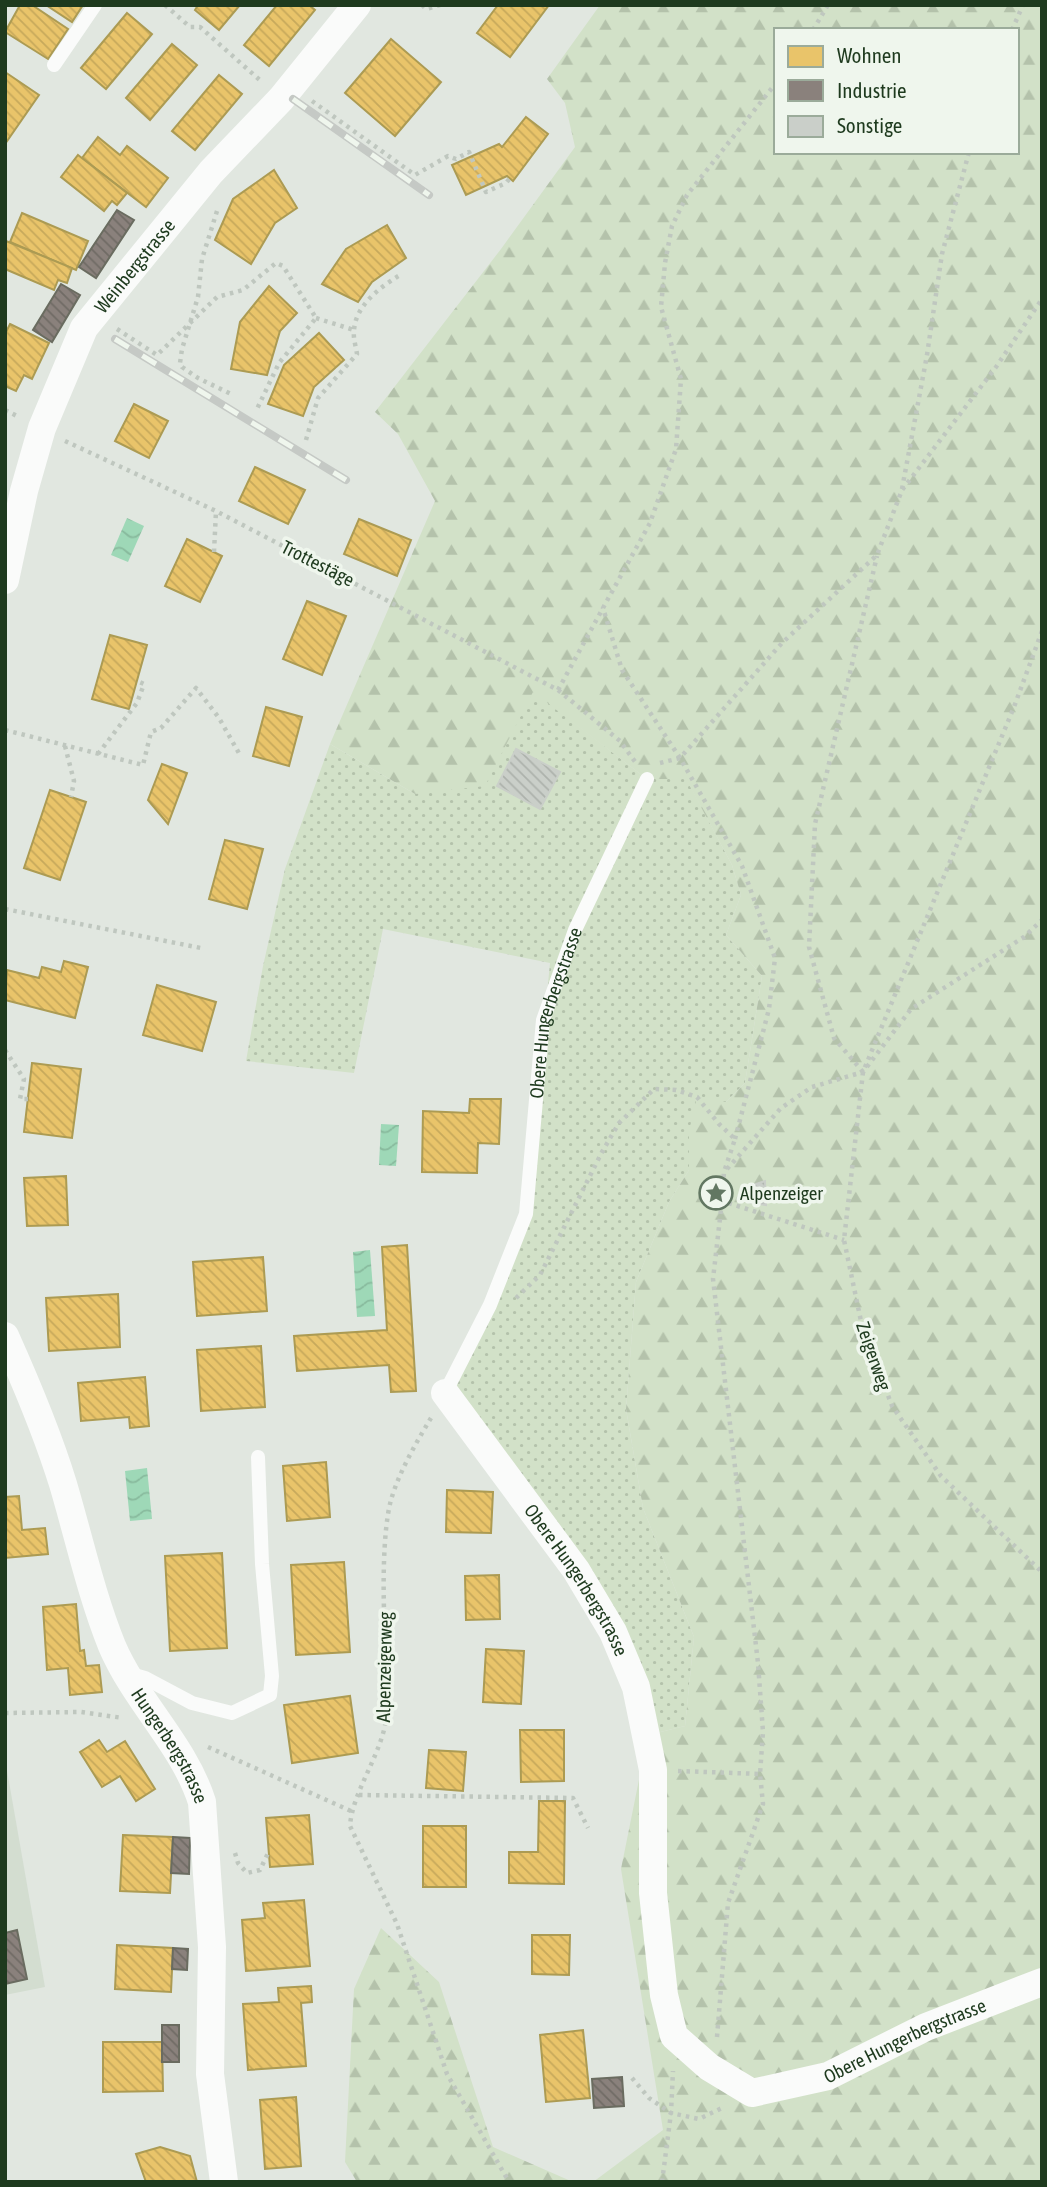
<svg xmlns="http://www.w3.org/2000/svg" width="1047" height="2187" font-family="'Asap Condensed',sans-serif">
  <style>
    .built { fill: #d3ddd0 }
    .grass { fill: url(#grass-dots) }
    .forest { fill: url(#forest-firs); fill-rule: evenodd }
    .water { fill: url(#water-waves) }
    .homes { fill: url(#homes-back-hatch); stroke: #ac9b53; stroke-width: 2 }
    .industry { fill: url(#industry-back-hatch); stroke: #6a6c60; stroke-width: 2 }
    .building { fill: url(#building-back-hatch); stroke: #cacfc9; stroke-width: 2 }
    .lines { fill: none; stroke-linecap: round; stroke-linejoin: round }
    .path { stroke: #bfc7bf; stroke-width: 4.5; stroke-dasharray: 3.5 5; stroke-linecap: butt }
    .lane { stroke: #fafbfa; stroke-width: 14 }
    .street { stroke: #fafbfa; stroke-width: 28 }
    .rail-casing { stroke: #c5c9c5; stroke-width: 8 }
    .rail { stroke: #eff6ed; stroke-width: 5; stroke-dasharray: 16; stroke-linecap: butt }
    .labels { text-anchor: middle; stroke-width: 7; stroke-linejoin: round; paint-order: stroke }
    .street-label { font-size: 19px; fill: #1e3a1e; stroke: #eff6ed }
    .poi-label { font-size: 19px; fill: #1e3a1e; stroke: #eff6ed; text-anchor: start }
  </style>
  <defs>
    <pattern id="grass-dots" width="8" height="8" patternUnits="userSpaceOnUse" patternTransform="scale(1.75)"><rect width="8" height="8" fill="#d2e1c8"/><path d="M2 2h.1M6 6h.1" fill="none" stroke="#b4c2ab" stroke-width="1.8" stroke-linecap="round"/></pattern>
    <pattern id="forest-firs" width="22" height="20" patternUnits="userSpaceOnUse" patternTransform="scale(1.75)"><rect width="22" height="20" fill="#d2e1c8"/><path d="M5 1l3.5 6h-7zM16 11l3.5 6h-7z" fill="#b4c2ab"/></pattern>
    <pattern id="water-waves" width="16" height="10" patternUnits="userSpaceOnUse" patternTransform="scale(1.75)"><rect width="16" height="10" fill="#9ed8b7"/><path d="M0 5q4-4 8 0t8 0" fill="none" stroke="#88ba9d"/></pattern>
    <pattern id="homes-back-hatch" width="6" height="6" patternUnits="userSpaceOnUse" patternTransform="scale(1.75)"><rect width="6" height="6" fill="#e9c46a"/><path d="M-1 5l2 2M0 0l6 6M5-1l2 2" fill="none" stroke="#c7a95b"/></pattern>
    <pattern id="industry-back-hatch" width="6" height="6" patternUnits="userSpaceOnUse" patternTransform="scale(1.75)"><rect width="6" height="6" fill="#8a817c"/><path d="M-1 5l2 2M0 0l6 6M5-1l2 2" fill="none" stroke="#706b65"/></pattern>
    <pattern id="building-back-hatch" width="6" height="6" patternUnits="userSpaceOnUse" patternTransform="scale(1.75)"><rect width="6" height="6" fill="#cacfc9"/><path d="M-1 5l2 2M0 0l6 6M5-1l2 2" fill="none" stroke="#adb2ac"/></pattern>
  </defs>
  <rect width="100%" height="100%" fill="#e1e7e0"/>
  <path class="built" d="M5,1759l40,228 -40,8z"/>
  <path class="grass" d="M533,691l114,88 39,-1 46,87 9,30 -15,40 36,41 -17,107 -19,19 -37,29v39l-20,32 -33,80 -10,127 17,99 51,129 -9,89 -37,9 -12,-48 -191,-294 81,-179 24,-251 -167,-34 -29,144 -108,-12 17,-95 22,-97 45,-125 85,50z"/>
  <g class="forest">
    <path d="M600,5h442v2177h-449l70,-52 -42,-261 27,-134 37,-9 9,-89 -51,-129 -17,-99 10,-127 33,-80 20,-32v-39l8,-34 29,5 19,-19 17,-107 -36,-41 15,-40 -9,-30 -46,-86h-39l-114,-87 -48,94 -70,8 -85,-50 105,-243 -37,-67 -23,-22 126,-163 74,-102 -10,-44 -18,-24zM776,30h241v122h-241z"/>
    <path d="M381,1928l58,54 54,165 80,35h-216l-12,-20 9,-173z"/>
  </g>
  <g class="water">
    <path d="M127,518l17,8 -16,36 -17,-7z"/>
    <path d="M381,1124l18,1 -3,41 -17,-1z"/>
    <path d="M370,1250l5,66 -18,1 -4,-65z"/>
    <path d="M147,1468l5,51 -22,2 -5,-50z"/>
  </g>
  <g class="homes">
    <path d="M20,5h12l36,24 -20,30 -43,-27z"/>
    <path d="M46,5h37l-11,17z"/>
    <path d="M198,5h42l-21,25 -24,-20z"/>
    <path d="M277,5h32l6,5 -46,56 -25,-21z"/>
    <path d="M498,5h51l-39,52 -33,-24z"/>
    <path d="M127,13l25,21 -46,55 -25,-21z"/>
    <path d="M391,39l50,43 -46,54 -50,-43z"/>
    <path d="M172,44l25,21 -47,55 -24,-22z"/>
    <path d="M5,72l34,23 -34,49z"/>
    <path d="M219,75l23,19 -47,56 -23,-19z"/>
    <path d="M526,117l22,17 -35,47 -6,-5 -41,19 -14,-30 47,-21 3,3z"/>
    <path d="M98,137l22,18 7,-9 41,32 -22,29 -64,-49z"/>
    <path d="M78,155l49,38 -10,12 -5,-4 -8,10 -43,-34z"/>
    <path d="M274,170l23,38 -22,15 -24,41 -36,-24 18,-41z"/>
    <path d="M22,213l66,28 -12,29 -66,-28z"/>
    <path d="M387,225l19,33 -34,24 -14,20 -36,-18 24,-35z"/>
    <path d="M6,241l66,27 -5,15 -9,-3 -4,10 -49,-21z"/>
    <path d="M269,286l28,27 -17,18 -13,44 -36,-6 9,-47z"/>
    <path d="M10,324l39,19 -17,36 -8,-4 -8,16 -11,-5v-52z"/>
    <path d="M319,333l25,27 -30,27 -11,29 -35,-12 16,-39z"/>
    <path d="M134,404l34,17 -19,37 -34,-17z"/>
    <path d="M255,467l50,23 -17,34 -49,-23z"/>
    <path d="M359,519l52,21 -14,36 -53,-22z"/>
    <path d="M187,539l35,17 -22,46 -35,-16z"/>
    <path d="M307,601l39,15 -24,59 -39,-16z"/>
    <path d="M110,635l37,10 -18,64 -37,-10z"/>
    <path d="M266,707l36,10 -13,49 -36,-10z"/>
    <path d="M162,764l25,9 -19,51 -20,-24z"/>
    <path d="M50,790l36,12 -26,78 -36,-12z"/>
    <path d="M225,840l38,9 -16,60 -38,-10z"/>
    <path d="M64,961l24,6 -13,51 -70,-18 2,-30 32,8 3,-11 19,5z"/>
    <path d="M157,985l59,17 -14,49 -59,-16z"/>
    <path d="M32,1063l49,6 -9,69 -48,-6z"/>
    <path d="M470,1099h31l-2,45 -21,-1 -1,30 -55,-1 1,-61 46,2z"/>
    <path d="M66,1176l2,49 -41,1 -3,-48z"/>
    <path d="M407,1245l9,146 -25,1 -2,-27 -92,6 -3,-35 93,-6 -5,-83z"/>
    <path d="M263,1257l4,54 -70,5 -4,-54z"/>
    <path d="M118,1294l2,53 -71,4 -3,-53z"/>
    <path d="M261,1346l4,61 -64,4 -4,-61z"/>
    <path d="M145,1377l4,49 -19,2 -1,-11 -48,4 -3,-38z"/>
    <path d="M326,1462l4,55 -43,4 -4,-55z"/>
    <path d="M447,1490l46,2 -2,41 -45,-1z"/>
    <path d="M19,1496l3,34 23,-2 3,26 -43,4v-61z"/>
    <path d="M222,1553l5,95 -57,3 -5,-95z"/>
    <path d="M344,1562l6,90 -54,3 -5,-90z"/>
    <path d="M499,1575l1,44 -34,1 -1,-44z"/>
    <path d="M76,1604l4,47 4,-1 2,16 13,-1 3,27 -32,3 -2,-27 -21,2 -4,-63z"/>
    <path d="M486,1649l38,2 -3,53 -38,-2z"/>
    <path d="M350,1696l8,57 -66,10 -8,-58z"/>
    <path d="M520,1730h44v51l-43,1z"/>
    <path d="M99,1740l8,12 18,-11 30,48 -19,12 -16,-25 -18,11 -22,-35z"/>
    <path d="M429,1750l37,2 -3,39 -37,-3z"/>
    <path d="M539,1801h26l-1,83 -55,-1v-31h29z"/>
    <path d="M309,1815l4,49 -43,3 -4,-49z"/>
    <rect x="423" y="1826" width="43" height="61"/>
    <path d="M123,1835l50,2 -3,56 -50,-2z"/>
    <path d="M304,1900l6,66 -64,5 -4,-51 23,-2 -2,-15z"/>
    <path d="M532,1935h38l-1,40 -37,-1z"/>
    <path d="M117,1945l56,3 -2,44 -56,-3z"/>
    <path d="M311,1986l1,16 -11,1 5,63 -58,4 -5,-66 36,-2 -1,-14z"/>
    <path d="M583,2030l7,68 -44,4 -6,-67z"/>
    <path d="M103,2042h59l1,49 -60,1z"/>
    <path d="M296,2097l5,69 -36,3 -5,-69z"/>
    <path d="M160,2147l30,9 7,26h-51l-10,-28z"/>
  </g>
  <g class="industry">
    <path d="M117,210l17,10 -38,58 -17,-11z"/>
    <path d="M61,284l19,11 -28,47 -19,-12z"/>
    <path d="M173,1837l17,1 -1,36 -18,-1z"/>
    <path d="M17,1930l10,49 -22,5v-51z"/>
    <path d="M173,1948l15,1 -1,21 -15,-1z"/>
    <rect x="162" y="2025" width="17" height="37"/>
    <path d="M622,2077l2,29 -30,2 -2,-29z"/>
  </g>
  <g class="building">
    <path d="M516,749l44,23 -20,37 -43,-23z"/>
    <path d="M765,1181l1,24 -19,-3v-15z"/>
  </g>
  <g class="lines">
    <g class="path">
      <path d="M165,5l25,22h10l62,55"/>
      <path d="M422,5l4,4 14,-4"/>
      <path d="M813,30l15,-25"/>
      <path d="M1012,30l11,-25"/>
      <path d="M312,101l103,74 33,-19 8,3 13,-7 17,40 20,-9 5,-6"/>
      <path d="M217,211l-15,48 -4,38 -16,52 -2,14 2,4 16,11 35,17"/>
      <path d="M316,318l38,12"/>
      <path d="M117,329l40,26 60,-58 26,-7 33,-27 7,3 33,52 -37,45 -22,46"/>
      <path d="M5,410l12,6"/>
      <path d="M306,440l12,-42 39,-44c-1,-7 -4,-16 -3,-23 1,-25 26,-44 46,-56"/>
      <path d="M65,441l151,70 342,179 62,51 16,22"/>
      <path d="M902,489l25,-134 15,-101 27,-102"/>
      <path d="M214,552l2,-41"/>
      <path d="M1042,631l-28,76 -151,365 -19,168 18,86 30,80 49,70 101,96"/>
      <path d="M558,690l45,-82"/>
      <path d="M5,730l138,35 8,-33 10,-4 35,-40 23,30 21,37"/>
      <path d="M65,746l9,35 -3,16"/>
      <path d="M98,754l39,-51 7,-19 -7,-3"/>
      <path d="M660,763l20,-5 102,-115 95,-88 25,-65 94,-123 46,-68"/>
      <path d="M5,909l196,39"/>
      <path d="M5,1050l19,29 -4,20h8"/>
      <path d="M863,1072l-29,-34 -25,-91 6,-123 62,-268"/>
      <path d="M735,1139l34,-130 6,-51 -33,-92 -62,-108 -58,-88 -19,-62 47,-85 26,-74 5,-70 -20,-72 4,-44 7,-37 15,-31 89,-112"/>
      <path d="M727,1169l54,-61 31,-21 51,-15 48,-63 113,-72 18,-17"/>
      <path d="M516,1298l24,-23 62,-123 17,-29 35,-34 22,1 21,7 22,27 16,15 -11,33 -2,29 122,39"/>
      <path d="M431,1418c-15,25 -32,54 -40,82 -9,33 -8,99 -6,134 0,28 6,58 1,86 -5,35 -34,73 -36,106l47,98 50,150 62,108"/>
      <path d="M5,1713l76,-1 42,6"/>
      <path d="M208,1747l143,64"/>
      <path d="M678,1771l82,3"/>
      <path d="M359,1795l214,3 15,30"/>
      <path d="M235,1853l3,10 9,10 13,-3 9,-19"/>
      <path d="M717,2037l11,-134 35,-99 -3,-30 3,-42 -5,-69 -45,-384 9,-78"/>
      <path d="M632,2078l17,20 22,15 28,6 23,-11"/>
      <path d="M662,2182l9,-69 2,-42"/>
    </g>
    <g class="lane">
      <path d="M54,65l41,-60"/>
      <path id="s1" d="M445,1393l45,-88 36,-91 17,-194 32,-90 72,-151"/>
      <path d="M131,1674l14,4 47,25 40,10 38,-18 2,-19 -10,-112 -4,-107"/>
    </g>
    <g class="street">
      <path id="s2" d="M5,580l19,-89 18,-63 42,-100 127,-156 70,-73 76,-94"/>
      <path id="s3" d="M5,1336c22,49 42,96 58,148 16,54 28,110 49,162 24,56 72,99 90,156l10,145 -2,127 14,108"/>
      <path id="s4" d="M445,1393l131,177 37,62 23,55 17,83v123l11,102 10,41 35,31 43,26 76,-17 98,-49 116,-45"/>
    </g>
    <defs>
      <g id="rail">
        <path d="M293,99l136,96"/>
        <path d="M115,339l231,141"/>
      </g>
    </defs>
    <use href="#rail" class="rail-casing"/>
    <use href="#rail" class="rail"/>
  </g>
  <defs>
    <symbol id="sight-ring" viewBox="-11 -11 22 22"><circle r="9.5" fill="#eff6ed" stroke="#627762" stroke-width="1.5"/><path d="M0-6L1.8-2.2L6-1.7L2.9 1.2L3.7 5.4L0 3.3L-3.7 5.4L-2.9 1.2L-6-1.7L-1.8-2.2Z" fill="#627762"/></symbol>
  </defs>
  <g fill-rule="evenodd">
    <use href="#sight-ring" x="697" y="1174" width="38" height="38"/>
  </g>
  <g class="labels">
    <g class="street-label">
      <text dy="7" stroke="none"><textPath href="#s2" startOffset="345">Weinbergstrasse</textPath></text>
      <text transform="translate(318 563) rotate(27)" y="7">Trottestäge</text>
      <text dy="7" stroke="none"><textPath href="#s1" startOffset="401">Obere Hungerbergstrasse</textPath></text>
      <text transform="translate(874 1356) rotate(71)" y="7">Zeigerweg</text>
      <text dy="7" stroke="none"><textPath href="#s4" startOffset="229">Obere Hungerbergstrasse</textPath></text>
      <text transform="translate(384 1667) rotate(-89)" y="7">Alpenzeigerweg</text>
      <text dy="7" stroke="none"><textPath href="#s3" startOffset="444">Hungerbergstrasse</textPath></text>
      <text dy="7" stroke="none"><textPath href="#s4" startOffset="964">Obere Hungerbergstrasse</textPath></text>
    </g>
    <g class="poi-label">
      <text x="740" y="1200">Alpenzeiger</text>
    </g>
  </g>
  <rect width="1047" height="2187" fill="none" stroke="#1e3a1e" stroke-width="14"/>
  <rect x="774" y="28" width="245" height="126" fill="#eff6ed" stroke="#9bab9a" stroke-width="2"/>
  <rect x="788" y="46" width="35" height="21" fill="#e9c46a" stroke="#9bab9a" stroke-width="2"/>
  <text x="837" y="63" font-size="21" fill="#1e3a1e">Wohnen</text>
  <rect x="788" y="80" width="35" height="21" fill="#8a817c" stroke="#9bab9a" stroke-width="2"/>
  <text x="837" y="98" font-size="21" fill="#1e3a1e">Industrie</text>
  <rect x="788" y="116" width="35" height="21" fill="#cacfc9" stroke="#9bab9a" stroke-width="2"/>
  <text x="837" y="133" font-size="21" fill="#1e3a1e">Sonstige</text>
</svg>
